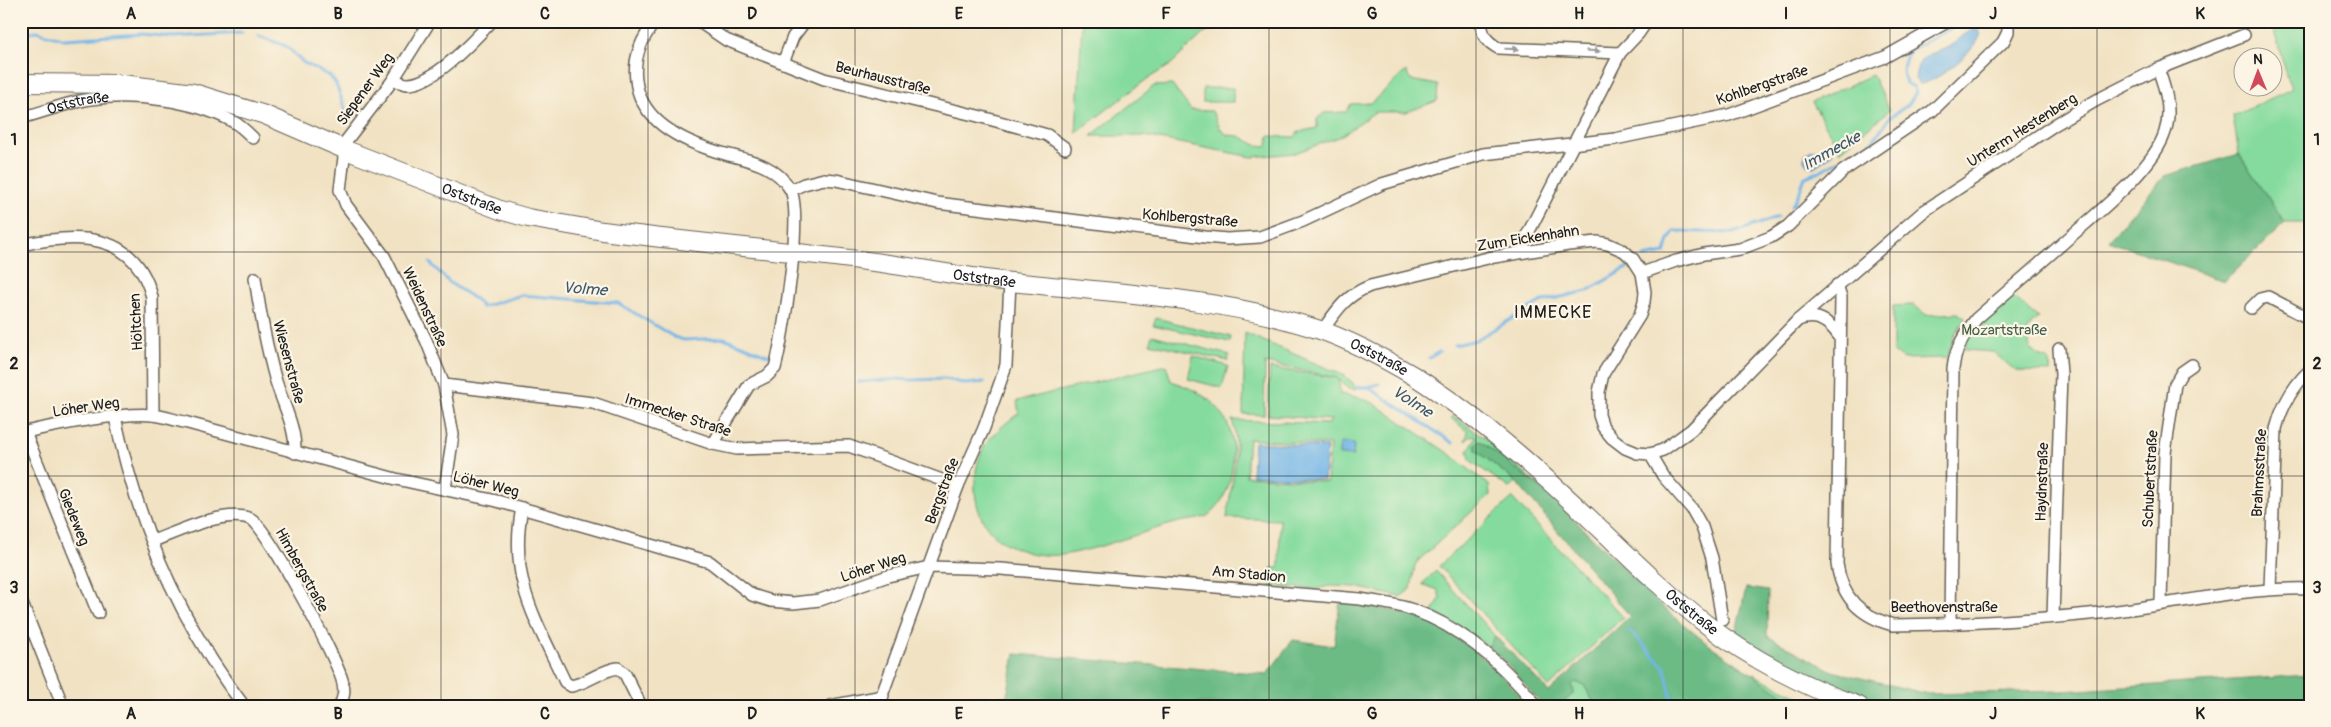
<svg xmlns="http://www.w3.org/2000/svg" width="2331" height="727" font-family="Pangolin,sans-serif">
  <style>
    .green { fill: #85db9e; stroke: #507c5d; fill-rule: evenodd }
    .forest { fill: #6cbb85; stroke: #446c50 }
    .water { fill: #72b5e7; stroke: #476882 }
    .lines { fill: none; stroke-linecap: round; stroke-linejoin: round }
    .stream { stroke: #72b5e7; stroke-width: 3 }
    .minor-casing { stroke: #676156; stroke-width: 14 }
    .primary-casing { stroke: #676156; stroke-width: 20 }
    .minor { stroke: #fff; stroke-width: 11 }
    .primary { stroke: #fff; stroke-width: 18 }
    .oneway { fill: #999 }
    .grid { fill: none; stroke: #1c1c1c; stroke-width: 1; stroke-opacity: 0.55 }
    .labels { text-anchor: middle; stroke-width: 4.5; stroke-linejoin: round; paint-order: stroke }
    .street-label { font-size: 15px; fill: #1c1c1c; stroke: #fcf5e5 }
    .park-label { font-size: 15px; fill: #415f4a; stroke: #fcf5e5 }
    .water-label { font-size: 16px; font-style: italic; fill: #3e596d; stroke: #fcf5e5 }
    .quarter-label { font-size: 18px; letter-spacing: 1px; fill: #1c1c1c; stroke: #fcf5e5 }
    .neatline { fill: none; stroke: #1c1c1c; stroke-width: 2 }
    .grid-label { font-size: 16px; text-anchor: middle; font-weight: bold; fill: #1c1c1c }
  </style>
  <rect width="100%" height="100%" fill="#fcf5e5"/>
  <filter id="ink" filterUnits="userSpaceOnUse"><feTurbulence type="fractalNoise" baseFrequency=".02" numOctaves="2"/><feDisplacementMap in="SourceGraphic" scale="10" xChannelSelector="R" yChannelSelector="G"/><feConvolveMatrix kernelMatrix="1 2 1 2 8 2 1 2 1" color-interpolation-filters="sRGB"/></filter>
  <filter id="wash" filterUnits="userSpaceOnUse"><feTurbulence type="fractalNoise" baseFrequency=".0096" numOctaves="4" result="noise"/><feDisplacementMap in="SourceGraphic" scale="20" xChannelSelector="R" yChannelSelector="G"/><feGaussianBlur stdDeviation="1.12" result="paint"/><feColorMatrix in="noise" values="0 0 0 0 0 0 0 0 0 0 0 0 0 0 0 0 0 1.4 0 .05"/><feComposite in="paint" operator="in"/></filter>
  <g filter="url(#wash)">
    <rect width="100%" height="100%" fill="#f1e2c3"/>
    <g class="green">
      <path d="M1082,21h151l-30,13 -34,32 -22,13 -71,54z"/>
      <path d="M2271,21h39v202h-25l-46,-69 -6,-38 58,-27z"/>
      <path d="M1406,71l4,9 28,5 -1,16 -31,11h-31l-34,24 -46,17 -43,4 -108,-21h-53l63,-50 18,-1 19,25 21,1 9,19 7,5 11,1 17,9 11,1 2,-10 26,1 3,-5 19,-4v-9l7,-6 22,-1 5,-8 20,-1z"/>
      <path d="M1872,75l18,35 -50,41 -28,-49z"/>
      <rect x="1203" y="88" width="30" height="14"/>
      <path d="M2003,299h13l22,19c-20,14 -11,36 10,41l3,13 -35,-1 -23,-19 -28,-2c1,-21 24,-37 38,-51z"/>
      <path d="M1914,305l12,10 32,-2 7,5 -10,16 -8,24 -44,1 -10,-7v-46z"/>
      <path d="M1156,318l75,19 -1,5 -77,-17z"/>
      <path d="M1245,333l98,42 9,7 4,8 -8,-1 -9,-10 1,15 21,4 12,5 78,52 38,30 1,10 -71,65 -4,5 -4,24 -11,8 -44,-10 -26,-1 -15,3 -45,-3 1,-18h8l1,-48 -53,-2c3,-29 15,-71 5,-98l97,4 2,-4 -63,-5 2,-47 68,10 -73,-15 -1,52 -21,-1zM1249,439l81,6 -3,37 -81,-6z"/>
      <path d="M1152,335l77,20 -1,6 -78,-18z"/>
      <path d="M1193,356l35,10 -6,22 -34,-9z"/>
      <path d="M1166,365l5,16c33,11 60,28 62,67 1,23 -4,49 -22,65 -6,7 -24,7 -32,9 -39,10 -77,27 -117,33 -9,1 -18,0 -27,-1 -14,-3 -30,-9 -41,-19 -23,-22 -24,-61 -10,-88 9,-14 22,-24 35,-34l-2,-12z"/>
      <path d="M1453,416l32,22 62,55 -67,-52 -4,9 40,32 -7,6 -38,-27 -3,-10 8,-14 -3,-2 -8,6 3,-9 -17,-14z"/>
      <path d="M1512,498l111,119 -74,70 -110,-121z"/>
      <path d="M1436,571l59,65 -7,11 -22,-16 -33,-18 7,-15 -2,-8 -16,-6z"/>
      <path d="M1747,671l71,35h-19z"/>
      <path d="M1575,682l9,3 12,21h-37l15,-13 -2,-8z"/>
    </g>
    <g class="forest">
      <path d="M2239,154l46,69 -61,58 -116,-40 57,-65z"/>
      <path d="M1479,440l68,53 117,115 41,34 94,64h-203l-12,-21 -9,-3 -3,3 2,8 -15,13h-16l-34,-40 -21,-19 7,-11 54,56 81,-76 -114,-134 -40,-32 -1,-6z"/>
      <path d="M1746,588l22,3 -1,45 65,35 96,23 135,-3 247,-16v31h-416l-58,-14 -55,-26 -46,-30z"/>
      <path d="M1340,602c25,4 52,7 76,15 46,16 82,52 113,89h-265c-36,-3 -71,-4 -107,0h-231l3,-7 78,-3 8,-42 252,20 26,-34 41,6z"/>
    </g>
    <g class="water">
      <path d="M1973,30h5l2,6c-5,15 -45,48 -61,48l-4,-5c5,-30 17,-22 35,-33 9,-6 13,-12 23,-16z"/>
      <path d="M1827,147l6,4 -3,5 -16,11 -6,-1 -4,-6c2,-14 14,-8 23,-13z"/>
      <path d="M1254,442l73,5 -3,33 -72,-5z"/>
      <path d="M1340,443l14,1 -1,12 -14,-1z"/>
    </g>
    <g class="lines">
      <g class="stream">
        <path d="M21,34l15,-3 29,8 76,-5 32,3 69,-4"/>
        <path d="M259,36l27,10 18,17 26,13 6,8 12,33"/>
        <path d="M1792,206l8,-15 5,-14 13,-5 54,-30 18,-25 18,-12 8,-12 -2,-6 -8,-4c-5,-13 -3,-21 4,-33l56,-29"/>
        <path d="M1644,257l21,-4 4,-13 5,-9 59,2 45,-16"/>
        <path d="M430,263l20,20 25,16 7,8 40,-12 96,8 56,34 10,3 40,-2 48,19"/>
        <path d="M1455,345l21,-5 64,-38 47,-11 40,-23"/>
        <path d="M1429,358l10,-6"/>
        <path d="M859,382l39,-3 12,1 36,-1 20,5 18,-2"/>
        <path d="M1357,387h11l85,56"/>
        <path d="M1368,387l11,-3"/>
        <path d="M1630,631l35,37 8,38"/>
      </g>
    </g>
  </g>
  <g filter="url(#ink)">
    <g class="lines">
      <defs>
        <g id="minor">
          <path d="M430,21l-37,59 -47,61 -6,49 6,15 38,51 42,84 18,45 9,50 -8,54"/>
          <path d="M656,21c-14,16 -23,37 -20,59 4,40 44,60 79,71 28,9 58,10 75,38 14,24 -7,149 -15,179l-8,8 -18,9 -36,59"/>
          <path d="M698,21l28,19 98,39 154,37 69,19 18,13"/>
          <path d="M1481,21c1,14 5,20 17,27l122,5"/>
          <path d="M783,63l10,-26 12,-16"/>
          <path d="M393,80c5,1 10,4 15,4 26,0 67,-45 84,-63"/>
          <path id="s1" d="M21,118c23,-6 47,-16 70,-19 43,-6 102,1 141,22 8,4 15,11 21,17"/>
          <path d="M791,190l13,-6 20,-5 12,1 101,23 268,34 22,2 33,-2 43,-16 79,-37 101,-30 132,-15 114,-24 156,-58 64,-36"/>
          <path d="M21,245c56,-12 114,-14 131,52l1,118"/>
          <path d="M1525,252l-2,-9 97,-190 18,-19 9,-13"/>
          <path d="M1642,273l34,-12 28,-7 36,-5 31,-12 17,-11 55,-55 89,-60 71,-69 5,-10v-11"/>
          <path d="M255,278c5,34 11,67 20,100 7,25 21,48 20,75"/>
          <path d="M1837,285l4,12 -4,267c5,34 23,52 56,61 72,-1 144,-5 216,-13 67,-8 133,-25 201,-23"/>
          <path d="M2251,308l9,-9 8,-2 42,22"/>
          <path d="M1798,320c18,-7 31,1 41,16"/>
          <path d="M1322,331c15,-21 23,-35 48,-45l118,-28 80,-13 29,-3 11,2 16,7 9,8 9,14 3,19 -1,10 -4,13 -37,59 -4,18v23l4,12 9,11 13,10 12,5 13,1 13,-4 28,-20 106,-109 127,-110 132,-87 41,-24 61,-31 86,-34"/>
          <path d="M444,385l149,18 120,41 24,5 112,-3 109,40"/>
          <path d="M115,417c22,105 64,204 129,289"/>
          <path d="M25,432l73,181"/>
          <path d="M21,433c36,-8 97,-21 132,-18 11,1 21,5 31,7l212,57 101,22 213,61 42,33 19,6 22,2 27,-3 68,-24 41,-9 72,2 359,30c18,3 36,5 53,11 50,18 91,55 124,96"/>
          <path d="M1650,454l13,22 29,33 10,18 10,31 10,62"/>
          <path d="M522,508c-14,71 14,112 43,174l6,4c17,-3 30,-16 47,-18l7,6 16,32"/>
          <path d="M153,541c24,-9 73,-33 98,-22 15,7 89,144 92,165 2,8 0,14 -3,22"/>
          <path d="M2270,589l6,-160c6,-24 16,-42 34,-59"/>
          <path d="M21,601l42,105"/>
          <path d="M2161,603l4,-150 10,-69 7,-12 10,-7"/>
          <path d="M2053,617l8,-243 -2,-25"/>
          <path d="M1950,624l3,-255c2,-20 11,-34 23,-50 29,-25 57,-50 86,-75 30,-27 91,-73 103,-112 7,-21 1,-42 -7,-63"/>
          <path d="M830,706l53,-10"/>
          <path d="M878,706l80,-220 26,-58 17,-48 5,-15 4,-83"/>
        </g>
        <g id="primary">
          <path id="s2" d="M21,83l101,1 72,9 71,22 81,35 154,60 28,8 75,13c88,11 176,19 263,30 49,6 96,16 145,21 103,11 210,15 309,48 32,11 65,29 94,46 71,45 133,102 193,159 32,31 64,62 99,89 43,34 101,64 153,82"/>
        </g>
      </defs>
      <use href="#minor" class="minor-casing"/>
      <use href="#primary" class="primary-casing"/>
      <use href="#minor" class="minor"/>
      <use href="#primary" class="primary"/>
    </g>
    <defs><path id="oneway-solid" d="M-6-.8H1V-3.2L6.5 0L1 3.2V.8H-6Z" transform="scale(1.25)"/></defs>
    <g class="oneway">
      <use href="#oneway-solid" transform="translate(1512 49) rotate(1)"/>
      <use href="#oneway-solid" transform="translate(1593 51) rotate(3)"/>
    </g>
  </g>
  <path class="grid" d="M234,21v685M441,21v685M648,21v685M855,21v685M1062,21v685M1269,21v685M1476,21v685M1683,21v685M1890,21v685M2097,21v685M21,252h2289M21,476h2289"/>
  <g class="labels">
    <g class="street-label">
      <text transform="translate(883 78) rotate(14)" y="5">Beurhausstraße</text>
      <text transform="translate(1762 85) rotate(-19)" y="5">Kohlbergstraße</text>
      <text transform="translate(365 89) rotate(-54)" y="5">Siepener Weg</text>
      <text dy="5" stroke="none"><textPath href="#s1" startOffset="59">Oststraße</textPath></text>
      <text transform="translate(2022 130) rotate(-32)" y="5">Unterm Hestenberg</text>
      <text dy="5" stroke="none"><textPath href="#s2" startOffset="471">Oststraße</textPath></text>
      <text transform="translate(1190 218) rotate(5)" y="5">Kohlbergstraße</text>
      <text transform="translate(1528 238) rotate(-9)" y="5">Zum Eickenhahn</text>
      <text dy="5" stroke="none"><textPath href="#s2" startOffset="991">Oststraße</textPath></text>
      <text transform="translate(425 307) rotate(65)" y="5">Weidenstraße</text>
      <text transform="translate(136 322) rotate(-93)" y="5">Höltchen</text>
      <text dy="5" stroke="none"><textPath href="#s2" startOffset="1396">Oststraße</textPath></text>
      <text transform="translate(289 362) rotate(75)" y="5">Wiesenstraße</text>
      <text transform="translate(86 407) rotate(-8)" y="5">Löher Weg</text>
      <text transform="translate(678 415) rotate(18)" y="5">Immecker Straße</text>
      <text transform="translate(2259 473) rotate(-87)" y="5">Brahmsstraße</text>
      <text transform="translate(2150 479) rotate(-87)" y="5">Schubertstraße</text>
      <text transform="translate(2042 482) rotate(-88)" y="5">Haydnstraße</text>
      <text transform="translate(486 484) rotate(14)" y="5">Löher Weg</text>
      <text transform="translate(942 491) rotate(-69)" y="5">Bergstraße</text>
      <text transform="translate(74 517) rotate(68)" y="5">Giedeweg</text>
      <text transform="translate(873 567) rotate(-18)" y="5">Löher Weg</text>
      <text transform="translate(302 570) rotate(61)" y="5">Himbergstraße</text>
      <text transform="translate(1249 574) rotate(5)" y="5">Am Stadion</text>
      <text x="1944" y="612">Beethovenstraße</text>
      <text dy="5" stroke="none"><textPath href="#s2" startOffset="1801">Oststraße</textPath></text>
    </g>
    <g class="park-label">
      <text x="2004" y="335">Mozartstraße</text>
    </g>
    <g class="water-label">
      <text transform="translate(1831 150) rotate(-29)" y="6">Immecke</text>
      <text transform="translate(585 288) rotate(4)" y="6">Volme</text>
      <text transform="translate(1413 401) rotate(33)" y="6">Volme</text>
    </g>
    <g class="quarter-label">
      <text x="1553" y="318">IMMECKE</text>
    </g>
  </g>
  <rect width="2331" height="727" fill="none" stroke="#fcf5e5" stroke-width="55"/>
  <g transform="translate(2258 72) rotate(359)"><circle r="24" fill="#fcf5e5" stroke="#a29e95"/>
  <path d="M0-4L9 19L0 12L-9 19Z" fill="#d1495b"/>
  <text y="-8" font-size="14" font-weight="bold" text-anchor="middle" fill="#1c1c1c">N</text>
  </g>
  <rect x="28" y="28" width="2276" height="672" class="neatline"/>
  <g class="grid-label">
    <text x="131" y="19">A</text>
    <text x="338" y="19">B</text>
    <text x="545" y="19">C</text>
    <text x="752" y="19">D</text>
    <text x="959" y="19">E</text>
    <text x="1166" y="19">F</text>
    <text x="1372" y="19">G</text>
    <text x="1579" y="19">H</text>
    <text x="1786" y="19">I</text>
    <text x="1993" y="19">J</text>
    <text x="2200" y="19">K</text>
    <text x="14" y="145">1</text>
    <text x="2317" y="145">1</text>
    <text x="14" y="369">2</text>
    <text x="2317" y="369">2</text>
    <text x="14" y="593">3</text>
    <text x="2317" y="593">3</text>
    <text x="131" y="719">A</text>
    <text x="338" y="719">B</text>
    <text x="545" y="719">C</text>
    <text x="752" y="719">D</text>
    <text x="959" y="719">E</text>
    <text x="1166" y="719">F</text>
    <text x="1372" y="719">G</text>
    <text x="1579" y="719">H</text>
    <text x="1786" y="719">I</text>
    <text x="1993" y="719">J</text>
    <text x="2200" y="719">K</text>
  </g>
</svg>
